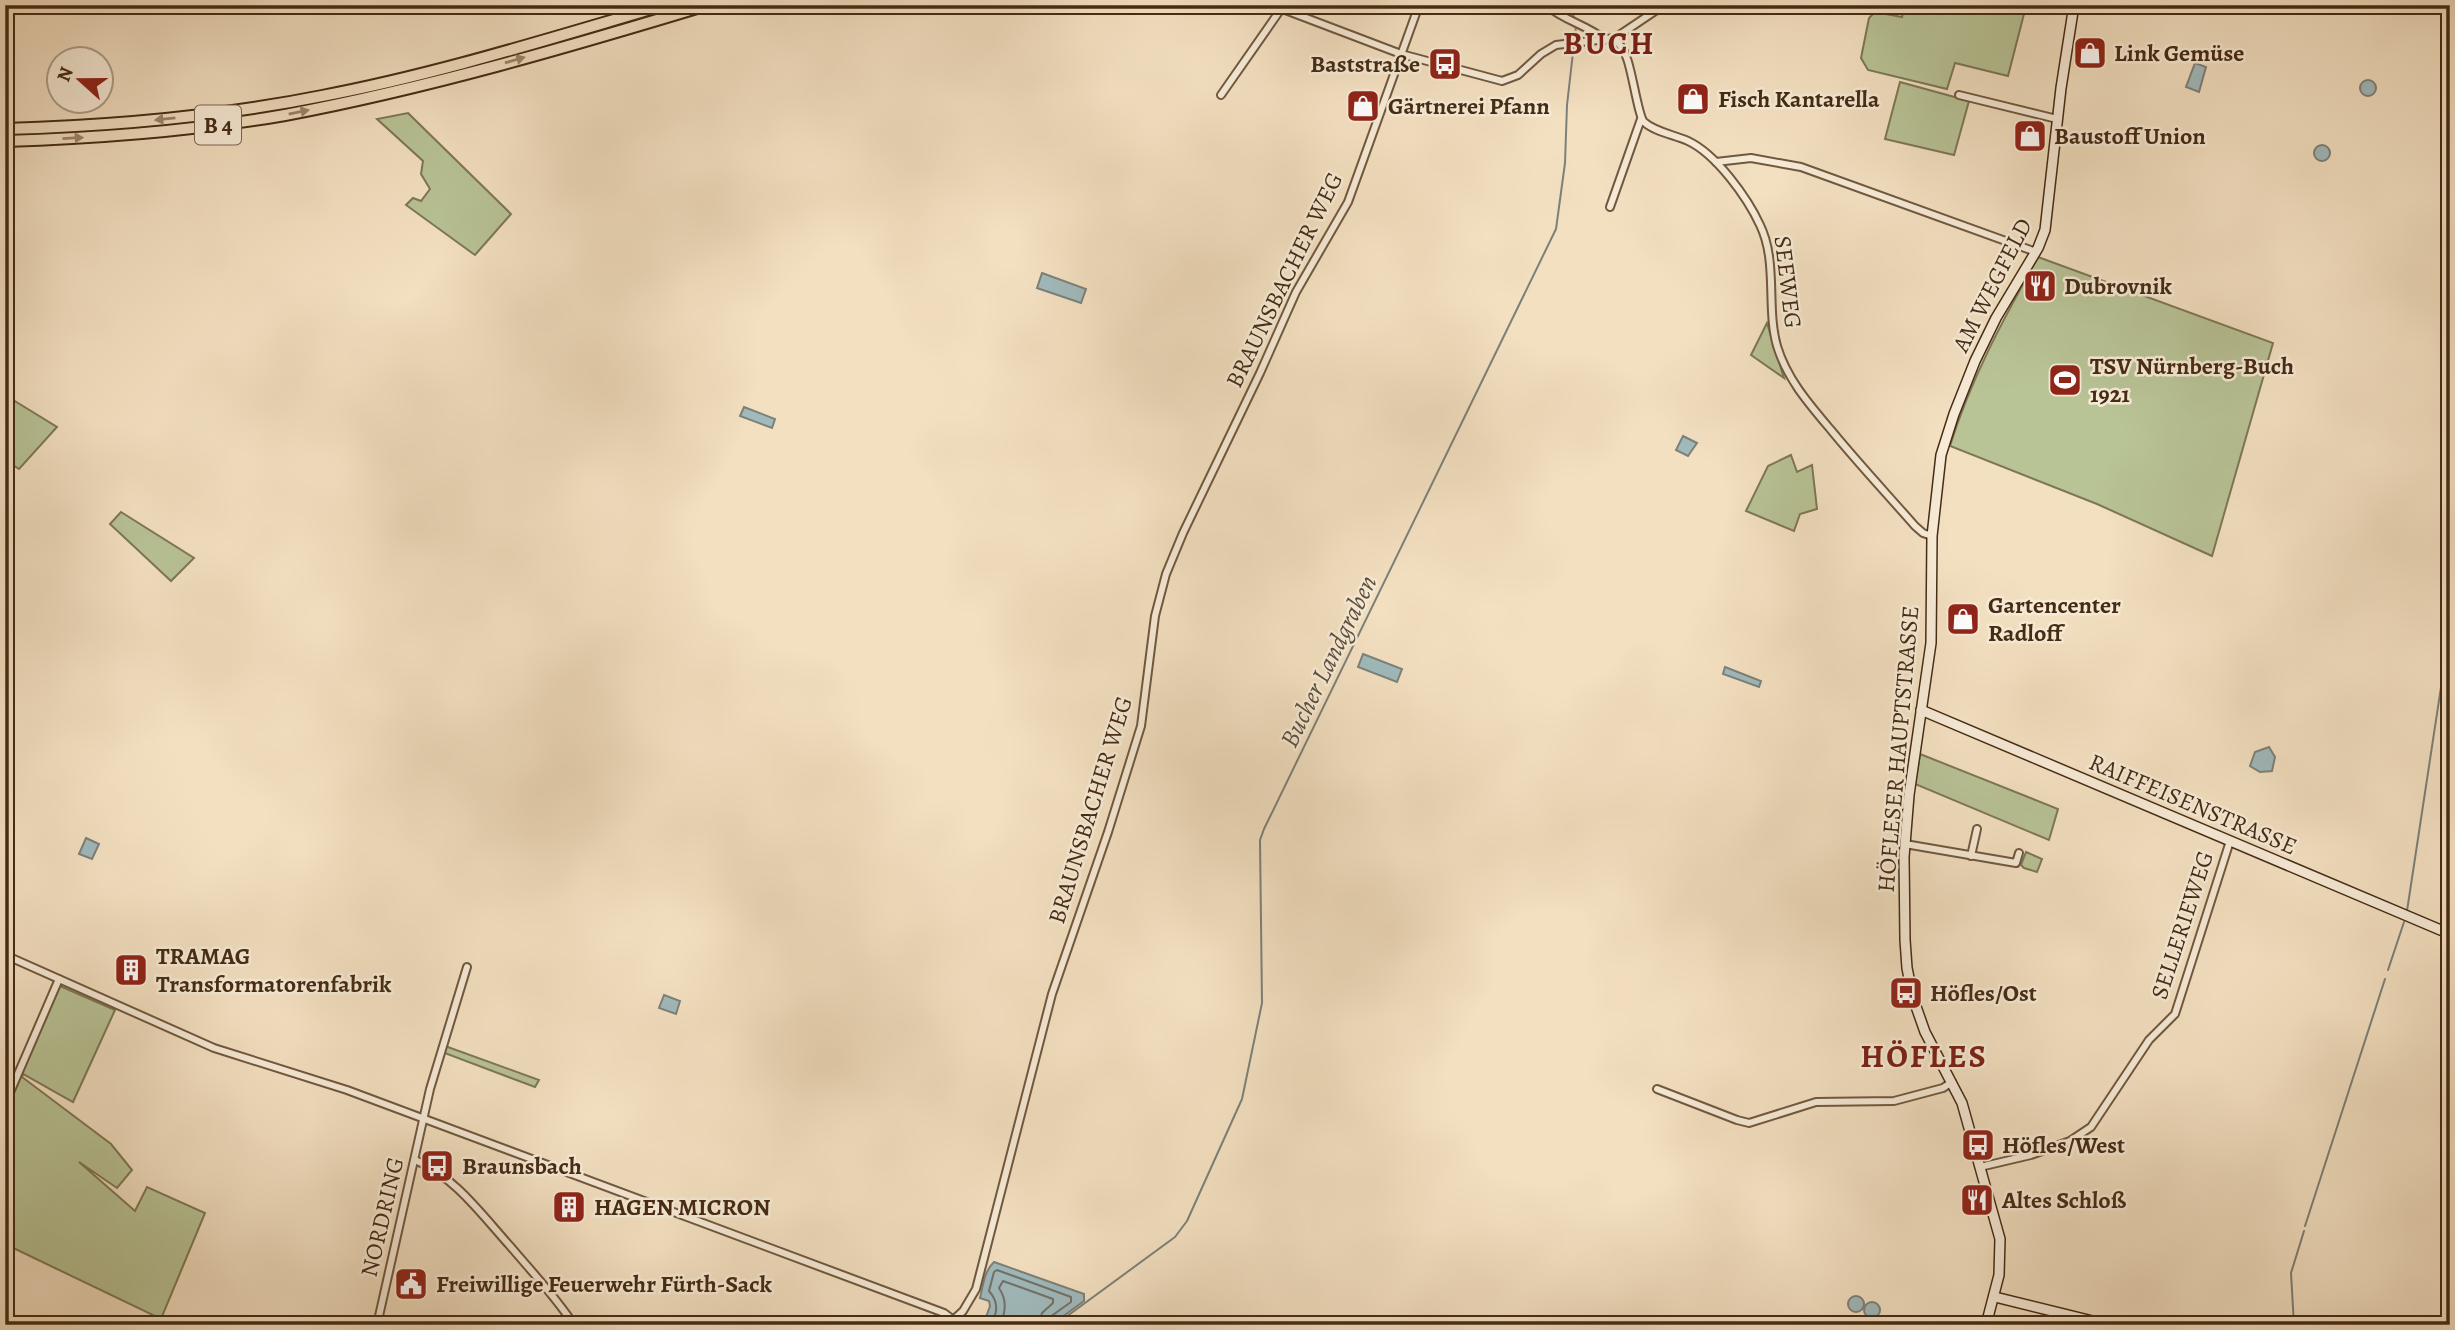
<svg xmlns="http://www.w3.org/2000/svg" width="2455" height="1330" font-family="Alegreya,serif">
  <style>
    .green { fill: #b8c396; stroke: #7e7755; stroke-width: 2 }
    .water { fill: #a0babd; stroke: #7c8179; stroke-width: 2 }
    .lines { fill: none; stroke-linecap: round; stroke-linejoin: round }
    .shore { stroke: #727268; stroke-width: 2 }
    .stream { stroke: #7c8179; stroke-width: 2 }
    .street-casing { stroke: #70583f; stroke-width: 10 }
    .secondary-casing { stroke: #452b14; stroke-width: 12 }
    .primary-casing { stroke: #452b14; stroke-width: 14 }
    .street { stroke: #f7ebd7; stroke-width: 6 }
    .secondary { stroke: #f7ebd7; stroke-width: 9 }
    .primary { stroke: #f3e0c1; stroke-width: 10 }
    .oneway { fill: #9c866a }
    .labels { text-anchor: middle; stroke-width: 5; stroke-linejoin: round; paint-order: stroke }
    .shield { fill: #f7ebd7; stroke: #7a654e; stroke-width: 2 }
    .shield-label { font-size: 23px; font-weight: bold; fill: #452b14 }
    .poi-label { font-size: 24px; font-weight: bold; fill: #452b14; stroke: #f7ebd7; text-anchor: start }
    .street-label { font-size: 24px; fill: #452b14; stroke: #f7ebd7 }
    .water-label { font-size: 26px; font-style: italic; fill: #5c4f3e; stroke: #f7ebd7 }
    .district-label { font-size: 32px; font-weight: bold; letter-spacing: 2px; fill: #7a1f14; stroke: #f7ebd7 }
  </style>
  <rect width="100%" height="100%" fill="#f3e0c1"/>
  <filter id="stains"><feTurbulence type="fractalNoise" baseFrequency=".00286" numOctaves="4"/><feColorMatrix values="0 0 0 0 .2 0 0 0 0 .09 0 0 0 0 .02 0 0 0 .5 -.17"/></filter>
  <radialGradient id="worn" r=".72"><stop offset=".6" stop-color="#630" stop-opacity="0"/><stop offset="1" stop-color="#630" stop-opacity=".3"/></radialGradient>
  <g class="green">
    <path d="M679,5h19l-256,73 -2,-5z"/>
    <path d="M1905,5h97l23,5 -17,66 -53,-13 -8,26 -79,-19 -7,-12 8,-40 6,-6 27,5z"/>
    <path d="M433,74l1,5 -102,24 -141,23 -186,12v-3l85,-6z"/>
    <path d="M1900,82l69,19 -15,54 -69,-16z"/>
    <path d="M408,113l103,101 -36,41 -69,-50 7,-7 8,3 9,-12 -9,-15 2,-13 -46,-42z"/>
    <path d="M2038,257l235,86 -61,213 -115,-52 -147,-58c21,-68 54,-128 88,-189z"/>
    <path d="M1767,323l17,55 -33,-23z"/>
    <path d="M5,395l52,32 -38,42 -14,-9z"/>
    <path d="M1791,455l6,17 15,-7 5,44 -17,5 -6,17 -48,-20 22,-45z"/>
    <path d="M121,512l73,46 -23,23 -61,-57z"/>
    <path d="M1920,754l138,55 -9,31 -134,-56z"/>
    <path d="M2026,852l16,7 -5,13 -13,-4 -3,-3z"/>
    <path d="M60,986l55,24 -42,92 -50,-28 -1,3 89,67 21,26 -15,18 -38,-26 56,49 12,-24 58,26 -44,106 -156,-75v-134z"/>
    <path d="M445,1046l94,34 -4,7 -93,-35z"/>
  </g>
  <g class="water">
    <path d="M2195,63l11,4 -7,25 -13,-5z"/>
    <circle cx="2368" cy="88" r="8"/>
    <circle cx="2322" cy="153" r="8"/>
    <path d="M1042,273l44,16 -5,14 -44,-15z"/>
    <path d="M744,407l31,12 -3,9 -32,-12z"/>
    <path d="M1683,436l14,7 -9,13 -12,-6z"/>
    <path d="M1363,654l39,15 -5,13 -39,-15z"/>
    <path d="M1725,667l36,14 -2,6 -36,-13z"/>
    <path d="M2269,747l6,10 -3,14 -12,1 -10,-6 5,-14z"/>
    <path d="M86,838l13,6 -7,15 -13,-5z"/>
    <path d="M664,995l16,6 -4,13 -17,-6z"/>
    <path d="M994,1262l90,32v7l-33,24h-71l1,-7 5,-1 4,-11 -1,-5 -9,-3c3,-12 4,-27 14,-36z"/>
    <circle cx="1856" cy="1304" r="8"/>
    <circle cx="1872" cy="1310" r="8"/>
  </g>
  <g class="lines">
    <g class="shore">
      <path d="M987,1325c13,-10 11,-24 2,-34l5,-19 3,-2 74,27v5l-21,15 -2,8"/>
      <path d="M1000,1325c6,-14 7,-25 -1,-37l4,-7 50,18v4l-11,10 -3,12"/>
    </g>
    <g class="stream">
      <path d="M1570,5l5,16"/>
      <path d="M2407,911l43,-283"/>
      <path d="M2388,970l16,-48"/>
      <path d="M2305,1226l80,-247"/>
      <path d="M1055,1325l120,-88 12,-16 55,-122 20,-96 -2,-163 4,-11 292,-600 9,-66 2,-58 9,-79"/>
      <path d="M2294,1325l-3,-52 13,-42"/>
    </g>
    <defs>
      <g id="street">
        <path d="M1272,5l129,49 101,27 16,-6 23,-21 15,-9 59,-7 49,-33"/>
        <path d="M1546,5c18,16 42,20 59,35"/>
        <path d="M5,14l8,-9"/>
        <path d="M1615,38c4,6 9,12 11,18 6,13 12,60 18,66 11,10 31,13 44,19 28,13 59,56 72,84 18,37 6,82 17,121 10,33 32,58 54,84 27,33 56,64 84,96l8,7 9,3"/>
        <path d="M1221,95l60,-86"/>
        <path d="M1959,95l98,24"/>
        <path d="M1716,162l35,-4 50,9 235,85"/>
        <path d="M1610,207l31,-88"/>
        <path d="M5,236l2,1"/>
        <path d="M1905,844l111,19 3,-10"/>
        <path d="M1971,856l6,-27"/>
        <path d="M5,955l209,93 133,42 597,223 16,12"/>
        <path d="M1657,1089l80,31 12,3 67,-21 78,-1 49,-13 9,-6"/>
        <path d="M5,1104l54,-125"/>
        <path d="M415,1160c39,16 67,55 95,86 22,26 45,50 64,79"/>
        <path d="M1980,1167l51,-12 39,-14 21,-14 58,-87 26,-26 55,-173"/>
        <path d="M377,1325l53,-236 37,-122"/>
        <path d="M948,1325l15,-14 13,-22 76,-295 56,-162 33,-106 14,-110 11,-42 17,-41 77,-160 36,-81 52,-90 71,-197"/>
      </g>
      <g id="secondary">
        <path d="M1921,710l529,224"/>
        <path d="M1995,1297l114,28"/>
        <path d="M1986,1325l13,-50 1,-36 -38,-136 -37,-71 -12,-34 -6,-30 -2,-28 -1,-83 5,-62 22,-152 1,-107 9,-81 13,-41 21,-53 21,-43 42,-70 7,-18 16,-142 13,-83"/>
      </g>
      <g id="primary">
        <path d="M5,129c106,-3 212,-12 317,-33 116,-22 229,-58 343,-91"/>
        <path d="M5,141c94,-3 188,-10 280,-26 143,-27 283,-68 422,-110"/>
      </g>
    </defs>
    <use href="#street" class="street-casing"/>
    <use href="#secondary" class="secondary-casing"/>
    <use href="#primary" class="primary-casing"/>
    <use href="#street" class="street"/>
    <use href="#secondary" class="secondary"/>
    <use href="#primary" class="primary"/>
  </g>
  <defs><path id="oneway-solid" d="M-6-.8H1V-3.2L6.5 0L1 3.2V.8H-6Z" transform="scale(1.75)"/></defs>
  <g class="oneway">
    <use href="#oneway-solid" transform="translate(515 60) rotate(-16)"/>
    <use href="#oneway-solid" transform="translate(299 112) rotate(-11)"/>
    <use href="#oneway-solid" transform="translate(165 119) rotate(174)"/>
    <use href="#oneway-solid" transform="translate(73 138) rotate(-3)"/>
  </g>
  <defs>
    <symbol id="shop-square" viewBox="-11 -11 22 22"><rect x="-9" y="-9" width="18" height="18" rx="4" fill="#8f2418" stroke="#f7ebd7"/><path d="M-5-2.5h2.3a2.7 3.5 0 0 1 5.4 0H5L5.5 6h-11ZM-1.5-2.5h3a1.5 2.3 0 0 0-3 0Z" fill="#fff"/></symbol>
    <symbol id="bus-square" viewBox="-11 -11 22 22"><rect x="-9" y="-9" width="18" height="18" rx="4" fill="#8f2418" stroke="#f7ebd7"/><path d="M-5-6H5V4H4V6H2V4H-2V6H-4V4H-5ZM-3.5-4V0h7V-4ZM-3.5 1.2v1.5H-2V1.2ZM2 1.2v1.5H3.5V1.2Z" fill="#fff"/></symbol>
    <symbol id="restaurant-square" viewBox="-11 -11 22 22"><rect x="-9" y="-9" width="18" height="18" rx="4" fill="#8f2418" stroke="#f7ebd7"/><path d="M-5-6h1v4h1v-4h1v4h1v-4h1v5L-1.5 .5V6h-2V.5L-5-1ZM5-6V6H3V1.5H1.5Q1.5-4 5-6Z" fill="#fff"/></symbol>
    <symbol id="stadium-square" viewBox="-11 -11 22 22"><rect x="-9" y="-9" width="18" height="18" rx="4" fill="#8f2418" stroke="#f7ebd7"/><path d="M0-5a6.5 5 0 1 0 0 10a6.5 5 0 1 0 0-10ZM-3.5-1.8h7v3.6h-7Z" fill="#fff"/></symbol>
    <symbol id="building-square" viewBox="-11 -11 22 22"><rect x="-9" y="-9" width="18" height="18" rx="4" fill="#8f2418" stroke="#f7ebd7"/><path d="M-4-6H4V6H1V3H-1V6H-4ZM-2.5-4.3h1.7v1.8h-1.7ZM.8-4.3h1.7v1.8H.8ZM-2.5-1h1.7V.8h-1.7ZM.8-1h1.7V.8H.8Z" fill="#fff"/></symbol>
    <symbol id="civic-square" viewBox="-11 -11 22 22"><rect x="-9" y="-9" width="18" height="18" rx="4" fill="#8f2418" stroke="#f7ebd7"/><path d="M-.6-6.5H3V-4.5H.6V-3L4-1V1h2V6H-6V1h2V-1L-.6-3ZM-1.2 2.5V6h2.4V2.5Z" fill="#fff"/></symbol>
  </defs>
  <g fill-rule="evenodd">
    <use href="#shop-square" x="2071" y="34" width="38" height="38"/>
    <use href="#bus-square" x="1426" y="45" width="38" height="38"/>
    <use href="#shop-square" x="1674" y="80" width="38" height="38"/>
    <use href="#shop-square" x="1344" y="87" width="38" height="38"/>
    <use href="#shop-square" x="2011" y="117" width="38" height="38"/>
    <use href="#restaurant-square" x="2021" y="267" width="38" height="38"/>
    <use href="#stadium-square" x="2046" y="361" width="38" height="38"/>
    <use href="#shop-square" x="1944" y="600" width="38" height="38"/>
    <use href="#building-square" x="112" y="951" width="38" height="38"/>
    <use href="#bus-square" x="1887" y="974" width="38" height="38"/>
    <use href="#bus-square" x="1959" y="1126" width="38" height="38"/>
    <use href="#bus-square" x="418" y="1147" width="38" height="38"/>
    <use href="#restaurant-square" x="1958" y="1181" width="38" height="38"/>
    <use href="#building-square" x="550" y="1188" width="38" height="38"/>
    <use href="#civic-square" x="392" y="1265" width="38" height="38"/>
  </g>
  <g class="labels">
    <rect class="shield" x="195" y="105.5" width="46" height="39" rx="5"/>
    <g class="shield-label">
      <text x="218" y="133">B 4</text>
    </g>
    <g class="poi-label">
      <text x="2114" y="61">Link Gemüse</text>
      <text x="1420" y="72" text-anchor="end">Baststraße</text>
      <text x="1718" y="107">Fisch Kantarella</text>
      <text x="1388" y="114">Gärtnerei Pfann</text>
      <text x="2054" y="144">Baustoff Union</text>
      <text x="2064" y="294">Dubrovnik</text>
      <text x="2090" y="374">TSV Nürnberg-Buch<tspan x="2090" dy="28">1921</tspan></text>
      <text x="1988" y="613">Gartencenter<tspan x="1988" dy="28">Radloff</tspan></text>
      <text x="156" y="964">TRAMAG<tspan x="156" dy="28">Transformatorenfabrik</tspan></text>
      <text x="1930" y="1001">Höfles/Ost</text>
      <text x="2002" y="1153">Höfles/West</text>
      <text x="462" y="1174">Braunsbach</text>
      <text x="2002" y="1208">Altes Schloß</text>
      <text x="594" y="1215">HAGEN MICRON</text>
      <text x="436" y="1292">Freiwillige Feuerwehr Fürth-Sack</text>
    </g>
    <g class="street-label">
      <text transform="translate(1284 280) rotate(-64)" y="8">BRAUNSBACHER WEG</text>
      <text transform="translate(1788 282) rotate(83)" y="8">SEEWEG</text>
      <text transform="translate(1992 285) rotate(-63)" y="8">AM WEGFELD</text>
      <text transform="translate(1898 749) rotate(-85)" y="8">HÖFLESER HAUPTSTRASSE</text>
      <text transform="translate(2193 804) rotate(23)" y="8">RAIFFEISENSTRASSE</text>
      <text transform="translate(1090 810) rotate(-73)" y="8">BRAUNSBACHER WEG</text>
      <text transform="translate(2182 925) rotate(-72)" y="8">SELLERIEWEG</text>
      <text transform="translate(382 1217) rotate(-77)" y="8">NORDRING</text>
    </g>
    <g class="water-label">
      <text transform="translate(1328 661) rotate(-64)" y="9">Bucher Landgraben</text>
    </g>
    <g class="district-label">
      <text x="1609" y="54">BUCH</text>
      <text x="1924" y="1067">HÖFLES</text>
    </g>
  </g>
  <rect width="2455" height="1330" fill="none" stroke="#f3e0c1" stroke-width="28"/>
  <rect x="7" y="7" width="2441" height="1316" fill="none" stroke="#452b14" stroke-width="3.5"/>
  <rect x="14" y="14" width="2427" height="1302" fill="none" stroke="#452b14" stroke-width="2"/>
  <g transform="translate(80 80) rotate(291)"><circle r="33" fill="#f7ebd7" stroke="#b09e89" stroke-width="2"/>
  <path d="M0-5L12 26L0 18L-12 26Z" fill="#8f2418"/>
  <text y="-10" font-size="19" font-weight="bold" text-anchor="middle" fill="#452b14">N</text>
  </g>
  <rect width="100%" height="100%" filter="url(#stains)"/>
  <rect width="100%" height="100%" fill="url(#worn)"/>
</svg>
